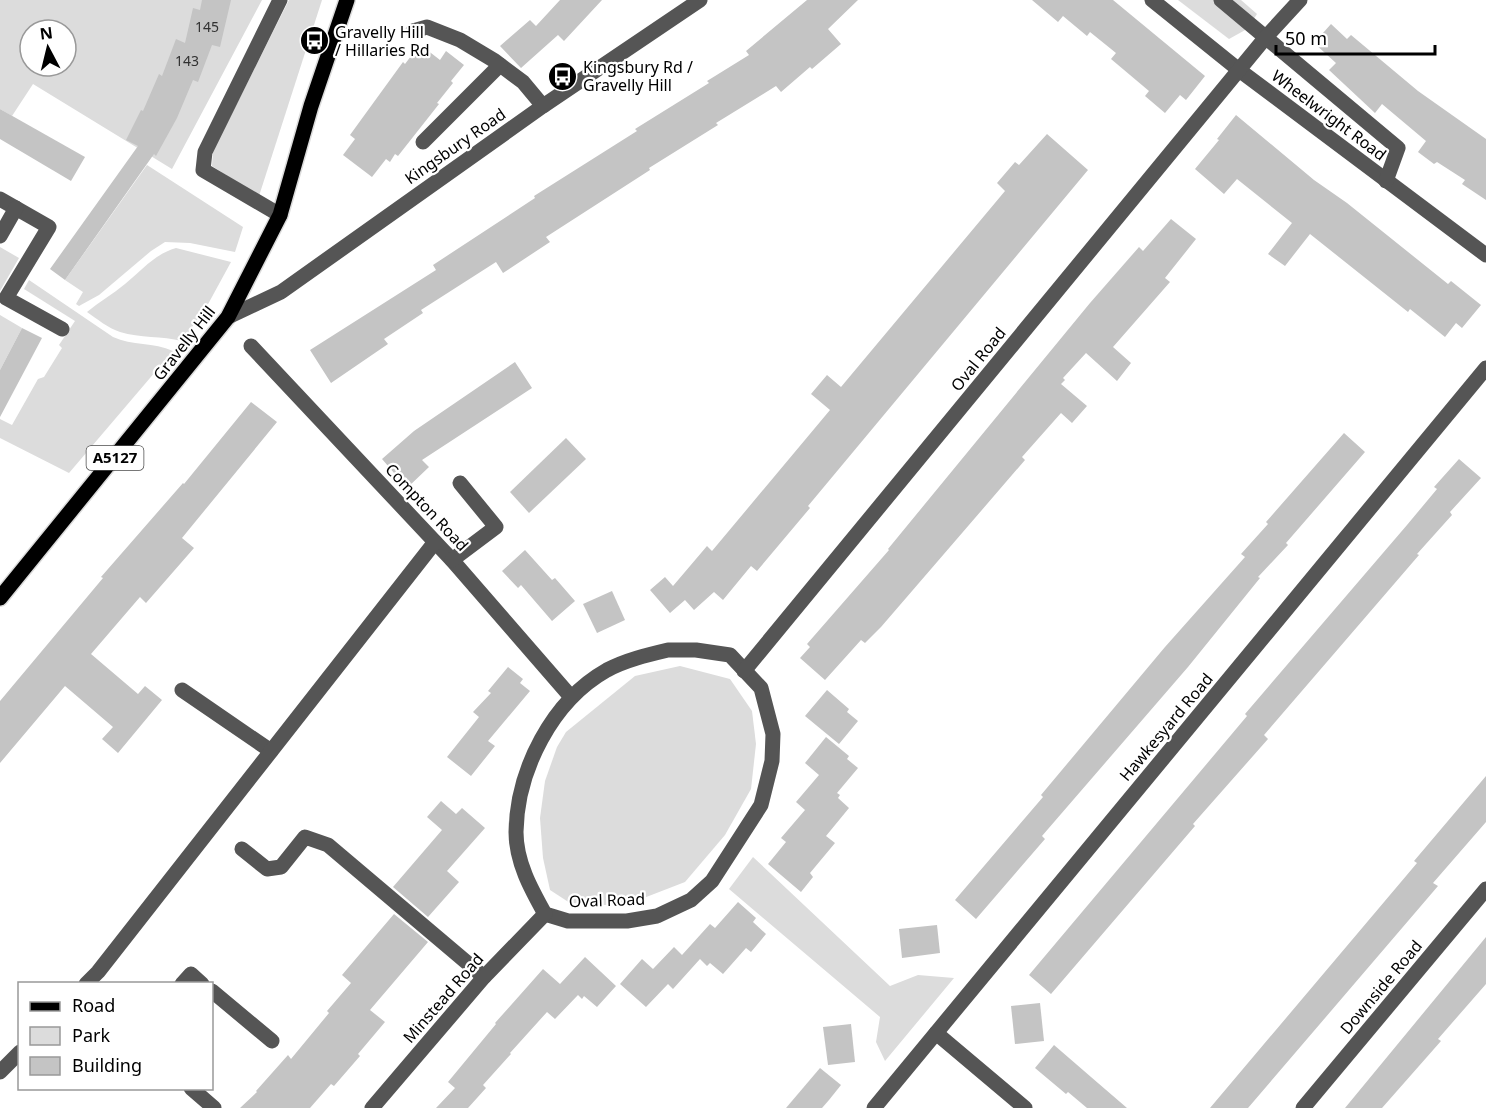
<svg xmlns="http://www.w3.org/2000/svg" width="1486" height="1108" font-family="'Noto Sans',sans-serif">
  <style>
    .green { fill: #dcdcdc; fill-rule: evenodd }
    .building { fill: #c4c4c4 }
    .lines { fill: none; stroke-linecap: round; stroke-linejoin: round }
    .major-casing { stroke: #dbdbdb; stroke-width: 18 }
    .minor { stroke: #555; stroke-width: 15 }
    .major { stroke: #000; stroke-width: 15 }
    .labels { text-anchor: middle; stroke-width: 4.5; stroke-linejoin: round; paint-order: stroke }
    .number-label { font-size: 14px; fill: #313131 }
    .shield { fill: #fff; stroke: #4c4c4c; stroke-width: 1.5 }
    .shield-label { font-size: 15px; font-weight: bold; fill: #000 }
    .poi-label { font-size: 16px; fill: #000; stroke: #fff; text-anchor: start }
    .street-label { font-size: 16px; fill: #000; stroke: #fff }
  </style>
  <rect width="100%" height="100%" fill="#fff"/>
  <g class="green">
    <path d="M0,0h262l-90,169 -139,-85 -21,32 -12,-7zM30,30h36v36h-36z"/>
    <path d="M289,0h33l-63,196 -47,-30 1,-15z"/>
    <path d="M1178,0h63l16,14 -10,15 -18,10z"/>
    <path d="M147,165l96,62 -8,25 -45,-9 -25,-1 -14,9 -52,44 -20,11 -3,-2 7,-12 -18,-12z"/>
    <path d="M0,247l19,11 -19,33z"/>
    <path d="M176,248l55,14 -24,44 -25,35c-20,-5 -42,-3 -62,-9 -12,-4 -23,-13 -33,-20 12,-10 26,-18 38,-28 17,-14 30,-30 51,-36z"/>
    <path d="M29,280l84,57c19,9 41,5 60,14l-104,122 -69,-35v-19l12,6 26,-46 6,-2 18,-29 -3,-3 16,-24 -51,-32z"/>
    <path d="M0,315l22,13 -22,42z"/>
    <path d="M680,666l50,13 22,32 4,33 -5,45 -26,46 -40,47 -62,24 -53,-3 -20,-13 -7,-32 -3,-40 5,-37 12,-34 9,-15 69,-56z"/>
    <path d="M753,857l137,129 28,-11 36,3 -69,83 -9,-19 4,-25 -151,-128z"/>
  </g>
  <g class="building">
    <path d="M202,0h29l-11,47 -8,-2 -14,37 -5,-2 -16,38 -21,38 -2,-2 -89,126 -15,-11 88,-123 -12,-6 15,-30 2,1 16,-37 3,2 14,-37 9,4 8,-35 7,2z"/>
    <path d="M560,0h42l-38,41 -6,-6 -37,33 -21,-22 30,-26 6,6z"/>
    <path d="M807,0h51l-30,29 13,15 -29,25 -2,-2 -29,25 -5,-6 -60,37 2,2 -69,43 1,2 -104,67 4,5 -47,31 -7,-11 -75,48 2,3 -39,26 4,5 -57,39 -21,-33 126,-80 -3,-5 102,-67 -1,-2 103,-65 -2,-2 74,-46 -2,-2 42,-26 -3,-4z"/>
    <path d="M1032,0h81l92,76 -19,24 -6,-5 -15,18 -20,-17 4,-5 -38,-32 5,-6 -26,-21 -3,4 -24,-20 -5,6z"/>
    <path d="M1331,24l16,15 4,-4 67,56 68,48v61l-24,-16 3,-4 -28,-18 -3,2 -16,-12 8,-11 -44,-37 -7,9 -46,-43 7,-7 -22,-20z"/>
    <path d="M422,46l18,14 6,-9 18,14 -13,16 2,2 -16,20 2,1 -41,52 -3,-2 -5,8 -4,-3 -14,18 -29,-22 12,-16 -5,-4 53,-73 2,2 9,-12 2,2z"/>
    <path d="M0,109l85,48 -14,24 -71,-42z"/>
    <path d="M1236,115l78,65 33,23 101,81 3,-3 30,24 -19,23 -6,-5 -11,14 -35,-28 -2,3 -98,-78 -25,32 -17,-12 24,-31 -55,-44 -13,15 -29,-25 24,-29 -2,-1z"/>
    <path d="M1047,134l41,36 -280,336 2,2 -53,63 -6,-5 -28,34 -9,-8 -20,18 -9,-10 -15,13 -20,-23 15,-13 8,9 34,-40 5,5 118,-141 -19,-16 16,-19 14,12 164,-196 -8,-8 18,-21 4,3z"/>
    <path d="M1171,219l25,20 -31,39 5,4 -57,65 18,16 -14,18 -31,-28 -23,25 2,2 -4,4 26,22 -15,17 -11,-10 -39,44 3,3 -144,167 -16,16 -4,-3 -36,40 -25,-22 10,-11 -3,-3 82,-94 -1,-1 202,-246 49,-56 4,4z"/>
    <path d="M22,328l20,10 -42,79v-47z"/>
    <path d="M515,362l17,26 -110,72 7,7 -22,21 -25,-29 32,-28z"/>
    <path d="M251,402l26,20 -95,116 12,10 -48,55 -6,-6 -49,57 47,40 7,-8 17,14 -44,53 -16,-14 11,-12 -48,-41 -65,77v-62l103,-123 -2,-1 82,-94 1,1z"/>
    <path d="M1344,433l21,19 -79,91 2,2 -30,32 2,1 -72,89 -146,169 3,3 -69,80 -21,-19 88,-103 -2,-2 124,-148 80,-90 -4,-3 27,-30 -2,-2z"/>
    <path d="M566,438l20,21 -57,54 -19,-21z"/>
    <path d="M1459,459l22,19 -31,34 2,3 -35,39 2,1 -155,180 4,4 -75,85 2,2 -144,168 -22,-19 218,-259 -2,-2 162,-189 30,-36 -3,-2z"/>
    <path d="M525,550l27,30 3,-2 20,23 -23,20 -31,-36 -3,3 -16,-17z"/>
    <path d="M612,591l13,29 -28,13 -14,-29z"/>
    <path d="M508,667l15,12 -3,4 10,8 -42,50 7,5 -24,30 -24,-19 32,-40 -6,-5 18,-19 -3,-2z"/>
    <path d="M827,690l22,19 -2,3 11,9 -19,23 -34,-28z"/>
    <path d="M826,737l23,19 -2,3 11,9 -21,25 3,2 -2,3 11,10 -23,28 9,7 -25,30 3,4 -12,15 -33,-28 18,-22 -5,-4 24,-28 -9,-8 23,-27 -14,-12z"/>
    <path d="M1486,776v46l-53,61 5,3 -190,222h-38l207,-245 -3,-2z"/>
    <path d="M441,801l15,13 6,-6 23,20 -38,43 12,11 -31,35 -35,-30 49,-57 -15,-13z"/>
    <path d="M738,902l18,16 -3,4 13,12 -15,18 -5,-4 -23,26 -13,-11 -3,3 -7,-7 -27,30 -5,-5 -22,23 -26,-23 22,-25 11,10 21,-22 8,8 28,-31 5,4z"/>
    <path d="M394,914l34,28 -58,68 15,12 -27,32 2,2 -26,30 -3,-2 -21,24h-70l17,-16 -1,-1 32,-36 3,4 38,-46 -2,-2 24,-28 -9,-8z"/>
    <path d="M937,925l3,28 -38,5 -3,-29z"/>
    <path d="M1486,937v47l-48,55 3,2 -59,67h-37z"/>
    <path d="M585,957l31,29 -19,21 -13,-11 -2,3 -4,-4 -23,24 -8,-7 -37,41 1,1 -28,31 3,3 -18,20h-32l19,-20 -7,-6 48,-58 -1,-1 48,-54 17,15z"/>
    <path d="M1040,1003l4,38 -29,3 -4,-38z"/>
    <path d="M851,1024l4,38 -27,3 -5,-38z"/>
    <path d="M1054,1045l37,32 36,31h-40l-19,-16 -2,2 -31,-26z"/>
    <path d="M820,1068l21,17 -12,15 -7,8h-36z"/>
  </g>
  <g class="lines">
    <defs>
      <path id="major" d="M0,598l228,-281 52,-102 31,-109 36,-106"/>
    </defs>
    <use href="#major" class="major-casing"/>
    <g class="minor">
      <path d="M1152,0l87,70 247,185"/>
      <path d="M1221,0l177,148 -12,33"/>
      <path d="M413,31l14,-4 33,13 35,21 28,21 20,24"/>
      <path d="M423,142l77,-77"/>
      <path d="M0,199l49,28 -43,71 56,31"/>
      <path d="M280,215l-77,-45 2,-18 75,-152"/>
      <path d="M0,236l16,-28"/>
      <path d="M228,317l53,-25 262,-186 157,-106"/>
      <path d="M251,346l201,214 119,137"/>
      <path d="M452,560l44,-33 -36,-44"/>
      <path d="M668,650h28l34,5 31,33 12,46 -1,27 -11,44 -49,76 -21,19 -34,16 -30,5h-59l-23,-7c-14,-25 -29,-52 -29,-82 1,-62 36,-131 91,-162 19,-10 40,-15 61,-20z"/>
      <path d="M744,671l522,-634 34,-37"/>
      <path d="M182,690l89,61"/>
      <path d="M242,849l25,20 14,-2 24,-30 23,8 156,132"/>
      <path d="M86,984l12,-12 337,-430"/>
      <path d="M182,984l9,-10 11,10"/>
      <path d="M212,991l60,50"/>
      <path d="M936,1033l89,75"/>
      <path d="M0,1072l20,-20"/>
      <path d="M191,1088l23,20"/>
      <path d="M372,1108l112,-131 61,-63"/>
      <path d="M874,1108l612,-740"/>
      <path d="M1303,1108l183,-219"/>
    </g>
    <use href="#major" class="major"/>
  </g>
  <defs>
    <symbol id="bus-disc" viewBox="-11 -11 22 22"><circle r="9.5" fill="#000" stroke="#fff"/><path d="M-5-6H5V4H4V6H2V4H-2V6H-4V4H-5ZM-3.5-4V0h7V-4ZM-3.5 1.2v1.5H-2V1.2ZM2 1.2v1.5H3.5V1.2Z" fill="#fff"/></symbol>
  </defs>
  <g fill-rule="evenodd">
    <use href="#bus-disc" x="298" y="24" width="33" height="33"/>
    <use href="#bus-disc" x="546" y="60" width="33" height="33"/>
  </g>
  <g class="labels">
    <g class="number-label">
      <text x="207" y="32">145</text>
      <text x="187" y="66">143</text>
    </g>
    <rect class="shield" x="86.5" y="446" width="57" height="24" rx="4.5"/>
    <g class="shield-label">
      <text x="115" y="463">A5127</text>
    </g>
    <g class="poi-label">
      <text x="335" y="38">Gravelly Hill<tspan x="335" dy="18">/ Hillaries Rd</tspan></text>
      <text x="583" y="73">Kingsbury Rd /<tspan x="583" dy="18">Gravelly Hill</tspan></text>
    </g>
    <g class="street-label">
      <text transform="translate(1329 115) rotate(37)" y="6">Wheelwright Road</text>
      <text transform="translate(455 146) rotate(-35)" y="6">Kingsbury Road</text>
      <text transform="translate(184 343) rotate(-52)" y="6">Gravelly Hill</text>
      <text transform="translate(978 359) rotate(-51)" y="6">Oval Road</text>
      <text transform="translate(427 507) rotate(47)" y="6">Compton Road</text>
      <text transform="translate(1166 727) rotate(-50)" y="6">Hawkesyard Road</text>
      <text transform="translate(607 900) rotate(-2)" y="6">Oval Road</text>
      <text transform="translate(1381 987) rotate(-50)" y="6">Downside Road</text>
      <text transform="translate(443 998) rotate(-49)" y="6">Minstead Road</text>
    </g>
  </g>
  <rect x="18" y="982" width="195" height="108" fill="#ffffff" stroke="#999999" stroke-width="1.5"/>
  <rect x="30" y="1002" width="30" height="9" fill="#000000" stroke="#999999" stroke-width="1.5"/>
  <text x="72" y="1012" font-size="18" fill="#000000">Road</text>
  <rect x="30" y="1027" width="30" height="18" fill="#dcdcdc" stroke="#999999" stroke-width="1.5"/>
  <text x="72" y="1042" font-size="18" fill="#000000">Park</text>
  <rect x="30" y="1057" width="30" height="18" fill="#c4c4c4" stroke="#999999" stroke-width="1.5"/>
  <text x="72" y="1072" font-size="18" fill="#000000">Building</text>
  <g transform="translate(48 48) rotate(353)"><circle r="28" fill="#ffffff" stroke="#999999" stroke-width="1.5"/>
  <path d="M0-4.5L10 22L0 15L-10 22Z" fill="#000000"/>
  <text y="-9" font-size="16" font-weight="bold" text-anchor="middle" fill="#000000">N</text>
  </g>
  <path d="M1276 45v9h159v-9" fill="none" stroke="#000000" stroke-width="3"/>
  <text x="1285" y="45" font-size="18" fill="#000000" stroke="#ffffff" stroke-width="4.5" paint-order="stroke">50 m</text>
</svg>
